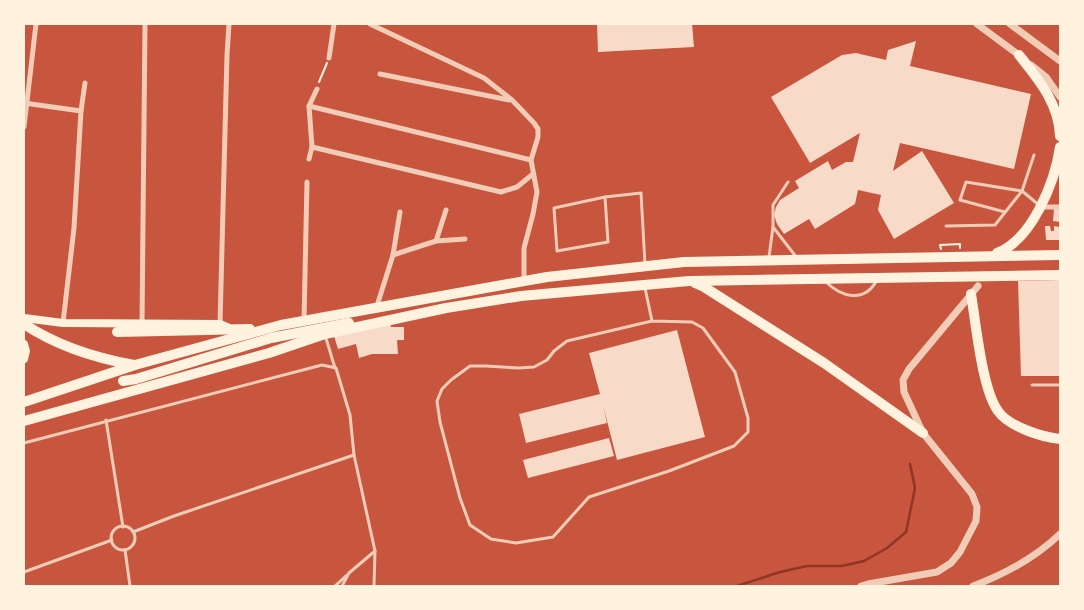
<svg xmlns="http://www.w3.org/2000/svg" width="1084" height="610" font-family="'IBM Plex Sans',sans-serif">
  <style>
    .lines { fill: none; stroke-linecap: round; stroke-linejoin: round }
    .stream { stroke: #8f3625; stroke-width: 2.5 }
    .building { fill: #f7dbc8 }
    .path { stroke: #fff3e0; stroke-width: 2 }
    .service { stroke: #f1ccb7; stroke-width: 3 }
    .minor { stroke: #f1ccb7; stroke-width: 5 }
    .tertiary { stroke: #f1ccb7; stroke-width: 7 }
    .secondary { stroke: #fff3e0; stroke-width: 8 }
    .trunk { stroke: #fff3e0; stroke-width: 10 }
  </style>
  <rect width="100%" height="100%" fill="#c8553d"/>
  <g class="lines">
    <path class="stream" d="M737,586l43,-14 27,-6h35l22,-5 23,-13 19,-16 9,-44 -5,-24"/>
  </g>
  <g class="building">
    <path d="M597,24h95l2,23 -96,5z"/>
    <path d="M916,41l-6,25 121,28 -17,75 -114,-26 -7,28 29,-20 32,52 -60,36 -16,-29 3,-15 -23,-5 -3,14 -40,25 -6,-10 -25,15 -7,-10 -3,-9 2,-8 4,-7 19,-12 -4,-7 33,-20 4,9 14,-8h7l7,-29 -50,30 -39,-66 71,-42 14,-2 30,7 2,-10z"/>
    <path d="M1060,208v14l-7,-1 1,-12z"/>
    <path d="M1045,226h5l1,5h3v-5l6,1v13h-14z"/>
    <path d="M1060,280v96h-39l-3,-95z"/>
    <path d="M390,321l1,6h13v13h-7l1,14h-26l-13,4 -3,-14 -18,5 -4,-13z"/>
    <path d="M677,330l28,107 -88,23 -14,-55 4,18 -81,20 -7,-29 81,-20 -11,-41z"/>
    <path d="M609,438l5,18 -86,22 -5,-18z"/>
  </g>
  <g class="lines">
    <g class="path">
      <path d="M319,82l8,-19"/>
      <path d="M941,249l-1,-4 20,-1v4"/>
    </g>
    <g class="service">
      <path d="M605,197l3,45 -51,9 -3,-43 51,-11 36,-4 4,71"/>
      <path d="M1005,212l-45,-12 6,-18 56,9 12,-36"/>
      <path d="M946,226l49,-1 27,-34 17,14"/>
      <path d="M773,227l24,31"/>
      <path d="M769,257l4,-30v-22l15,-23"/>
      <path d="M825,281c16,16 39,23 52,-1"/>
      <path d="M645,288l7,33 -85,20 -13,10 -7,9 -13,7 -16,1 -32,-2h-16l-19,14 -9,9 -5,12 3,21 20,76 10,27 21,14 25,4 37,-6 36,-40 80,-26 65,-25 14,-14v-14l-13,-46 -32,-44 -11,-6 -40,-1"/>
      <path d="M325,335l10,33"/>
      <path d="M1032,385h28"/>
      <path d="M106,420l17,107"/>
      <path d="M24,443l298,-78 14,3 14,47 4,40 21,96 -1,35"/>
      <circle cx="123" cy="538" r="12"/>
      <path d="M133,532l41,-16 180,-61"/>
      <path d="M125,550l5,36"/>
      <path d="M24,572l88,-32"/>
      <path d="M335,586l12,-11"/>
      <path d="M342,586l7,-13 26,-22"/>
    </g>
    <g class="minor">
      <path d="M370,24l114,54 28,22 22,23 4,6v8l-7,23 6,32 -4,22 -9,34v33"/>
      <path d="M329,58l5,-34"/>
      <path d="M380,74l129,26"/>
      <path d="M24,103l57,8"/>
      <path d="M309,106l222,54"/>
      <path d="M24,127l12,-103"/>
      <path d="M312,147l189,45 16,-5 16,-13"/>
      <path d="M309,159l3,-12 -3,-41 8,-17"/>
      <path d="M1042,207h18"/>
      <path d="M436,241l10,-31"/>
      <path d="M393,255l43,-14 29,-2"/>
      <path d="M376,309l17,-54 7,-43"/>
      <path d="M304,321l3,-139"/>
      <path d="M63,323l11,-95 7,-117 4,-28"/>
      <path d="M142,324l3,-300"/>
      <path d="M220,324l7,-269 2,-31"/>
    </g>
    <g class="tertiary">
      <path d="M977,24l46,34"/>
      <path d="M1010,24l50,37"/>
      <path d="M1031,65l15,12 14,20"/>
      <path d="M861,586l7,-2 69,-12 14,-9 9,-11 16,-31 1,-14 -5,-13 -49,-61 -19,-41 -1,-12 6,-11 69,-83"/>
      <path d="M973,586c32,-12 62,-28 87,-52"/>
    </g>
    <g class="secondary">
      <path d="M24,318l39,5 157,1 9,4"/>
      <path d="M24,344l2,7 -2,8"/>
    </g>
    <g class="trunk">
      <path d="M1019,55c19,24 40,48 41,81"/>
      <path d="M997,253c35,-13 58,-71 63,-106"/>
      <path d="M695,283l9,4 120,76 99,70"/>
      <path d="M971,294c5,30 11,95 27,117 11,16 44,26 62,28"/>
      <path d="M24,324c33,22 71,34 110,41"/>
      <path d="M117,332l133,-3"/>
      <path d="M123,381l13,-2 135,-41 78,-15"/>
      <path d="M24,402l111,-37 146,-40 266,-48 137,-15 376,-7"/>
      <path d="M24,421l245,-68 56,-19 121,-26 75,-12 168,-15 371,-6"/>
    </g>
  </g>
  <rect width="1084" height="610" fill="none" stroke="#fff3e0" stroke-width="50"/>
</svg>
